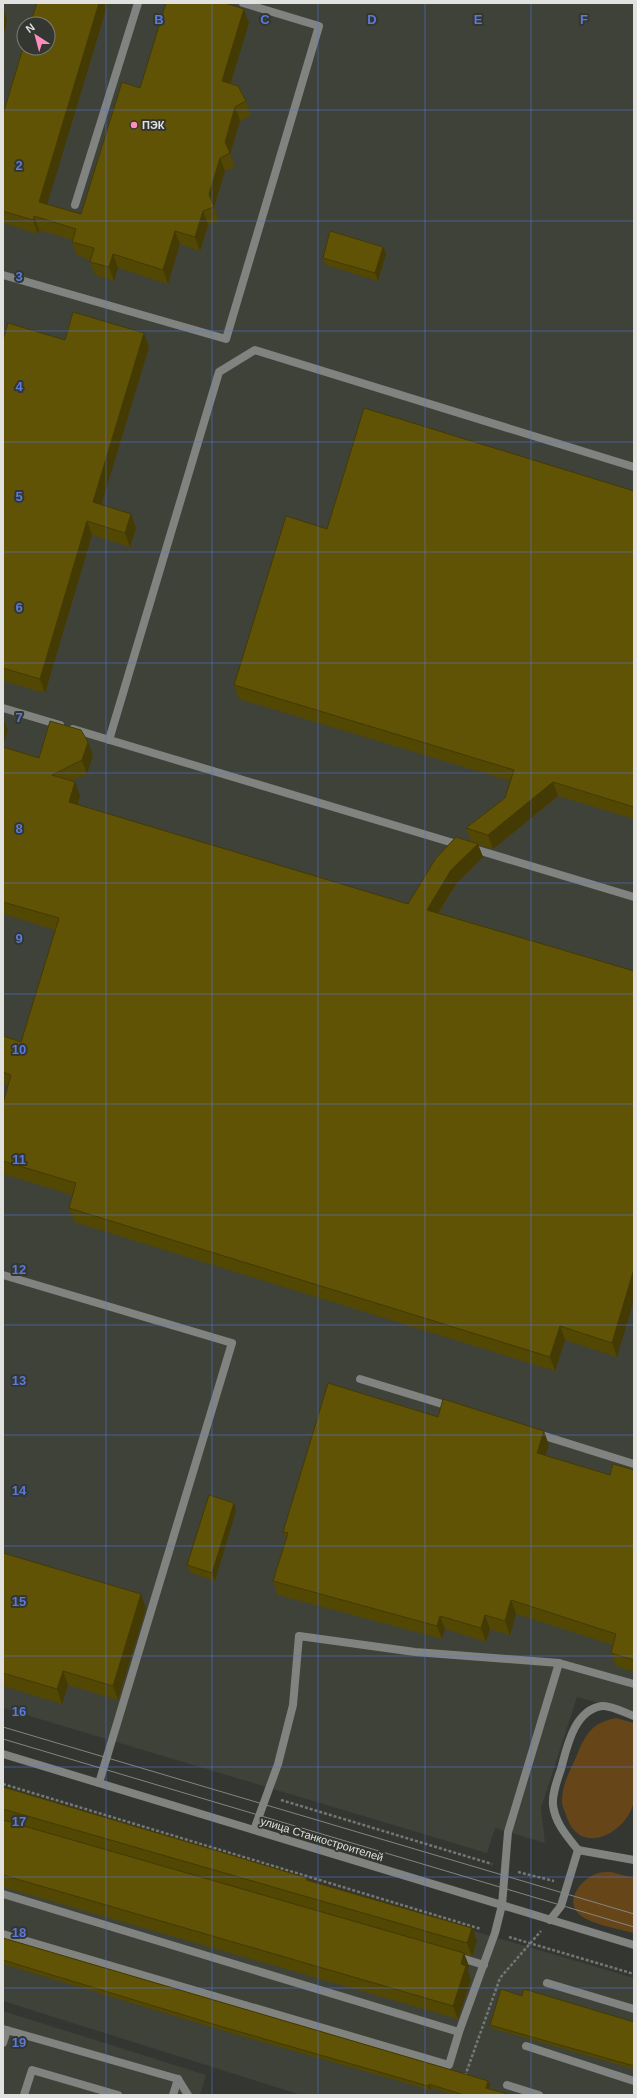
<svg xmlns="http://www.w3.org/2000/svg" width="637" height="2098" font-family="Arial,sans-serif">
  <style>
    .built { fill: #3f4239; fill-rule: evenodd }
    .green { fill: #664619 }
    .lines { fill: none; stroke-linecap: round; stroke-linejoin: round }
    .path { stroke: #757773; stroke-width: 2.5; stroke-dasharray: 3 2; stroke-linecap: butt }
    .service { stroke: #818381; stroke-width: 8 }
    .tertiary { stroke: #818381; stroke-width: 8 }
    .tram { stroke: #848582; stroke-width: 1 }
    .wall { fill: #534704 }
    .shaded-wall { fill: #443a04 }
    .building { fill: #615305; stroke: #443a04 }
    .grid { fill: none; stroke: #587ada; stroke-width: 1; stroke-opacity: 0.55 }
    .poi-dot { fill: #ff8ebb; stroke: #343632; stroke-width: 1.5 }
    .labels { text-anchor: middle; stroke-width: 4; stroke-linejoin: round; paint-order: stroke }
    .poi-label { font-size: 11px; font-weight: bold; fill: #e1e2df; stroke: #343632; text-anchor: start }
    .street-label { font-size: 11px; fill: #e1e2df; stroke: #343632 }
    .grid-label { font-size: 13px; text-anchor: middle; font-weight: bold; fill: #587ada; stroke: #343632; stroke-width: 4; stroke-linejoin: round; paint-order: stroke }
  </style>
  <rect width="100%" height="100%" fill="#343632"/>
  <g class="built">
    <path d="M3,3h631v1709l-57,-15 -36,111 4,35 -50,-15 -8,25 -484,-145zM24,24h24v24h-24z"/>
    <path d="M3,1793l631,185v117h-333l-298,-94z"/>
    <path d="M3,2011l203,64 -6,20h-197z"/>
  </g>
  <g class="green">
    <path d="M616,1718l18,5c0,19 0,39 0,58 0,7 1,17 -1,24 -9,29 -52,51 -66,13 -1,-4 -4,-10 -5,-14 -1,-18 8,-33 15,-49 9,-22 15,-32 39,-37z"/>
    <path d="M611,1872l23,6v55c-15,-4 -46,-9 -56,-20 -13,-14 4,-34 18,-39 4,-2 10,-2 15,-2z"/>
  </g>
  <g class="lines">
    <g class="path">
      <path d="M3,1784l478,145"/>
      <path d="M281,1800l211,64"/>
      <path d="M518,1872l36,9"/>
      <path d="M509,1937l125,37"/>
      <path d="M465,2076l35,-98 41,-47"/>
    </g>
    <g class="service">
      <path d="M75,205l63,-202"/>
      <path d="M3,275l223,64 93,-313 -76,-23"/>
      <path d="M3,708l57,17"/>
      <path d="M73,729l387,116"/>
      <path d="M109,740l110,-368 36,-22 379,117"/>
      <path d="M471,848l163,49"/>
      <path d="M3,1275l229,68 -133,440"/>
      <path d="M360,1379l92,28"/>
      <path d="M535,1433l99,31"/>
      <path d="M254,1830l24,-66 15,-59 6,-69 116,16 144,11 75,21"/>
      <path d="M578,1850c-11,-14 -23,-27 -25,-45 -1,-12 4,-24 8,-36 6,-22 13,-59 41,-63 9,-1 23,7 32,10"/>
      <path d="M3,1894l456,138 36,-99 7,-28 6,-73 51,-169"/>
      <path d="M550,1920l11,-14 17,-56 56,10"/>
      <path d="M3,1934l446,131 10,-33"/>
      <path d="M458,1957l26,8"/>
      <path d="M547,1983l87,26"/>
      <path d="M3,2029l175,50 -5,16"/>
      <path d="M3,2043l4,-13"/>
      <path d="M526,2046l108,35"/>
      <path d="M178,2079l10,16"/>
      <path d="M507,2085l32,10"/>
      <path d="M24,2095l8,-25 86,25"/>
    </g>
    <path class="tertiary" d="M3,1754l631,191"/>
    <g class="tram">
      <path d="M3,1727l631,187"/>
      <path d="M3,1739l631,188"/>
    </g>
  </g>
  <g class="wall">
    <path d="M37,3h71l-61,201 34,10 59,-126 109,-65 -19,60 16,18 5,14 -11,6 -10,33 5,13 -10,4 -11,36 5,14 -11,4 -8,26 -20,-7 -12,40 -50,-16 -4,13 -19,-6 -5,-13 1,-2 -14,-5 -5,-13 1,-2 -34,-10 -1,4 -35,-11v-109z"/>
    <path d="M383,247l3,7 -8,27 -52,-16 -3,-7z"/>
    <path d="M3,340h62l84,7 -48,158 30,9 5,14 -6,19 -38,-12 -47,158 -42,-12z"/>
    <path d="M634,491v328l-76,-23 -65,53 -15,-4 5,12 -27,27 -17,29 195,58 -17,386 -52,-17 -10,31 -481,-149 -5,-14 4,-13 -70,-21v-71l5,-17 -5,-2v-48l18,6 34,-112 -52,-16v-167l36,11 54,-3 -6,19 -15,7 3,1 5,14 -3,9 331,99 63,-63 -5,-13 39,-30 5,-17 -271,-82 -5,-14 93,-156z"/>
    <path d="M438,1417l111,28 -4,10 65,20 24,-5v202l-18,-6 -5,-13 2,-8 -97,-31 -6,21 -20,-6 -4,13 -41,-13 -3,10 -164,-44 -5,-14 13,-42 -3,-7z"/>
    <path d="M236,1511l-21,70 -25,-9 -3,-7z"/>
    <path d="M3,1553l143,55 -28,92 -50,-15 -6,19 -59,-18z"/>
    <path d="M3,1787l304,91v2l165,48 5,13 -5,15 -8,-2 5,12 -1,5 3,8 -13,40 -455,-132z"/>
    <path d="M3,1938l485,143 2,4 -2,3 23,7h-58l-22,-7 -1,2 -206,-59 -221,-67z"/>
    <path d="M522,1996l112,26v47l-143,-41 -1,-3z"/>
  </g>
  <g class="shaded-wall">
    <path d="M99,3h9l-64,212 -5,-13z"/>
    <path d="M244,9l5,14 -22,72 -5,-14z"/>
    <path d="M5,13l2,8 -4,15v-17z"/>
    <path d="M235,107l5,14 -10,33 -5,-12z"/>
    <path d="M220,158l5,13 -11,36 -5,-13z"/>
    <path d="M203,211l5,14 -8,26 -5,-14z"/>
    <path d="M34,216l5,14 -1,4 -5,-14z"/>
    <path d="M175,231l5,13 -12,40 -5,-14z"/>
    <path d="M383,247l3,7 -8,27 -3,-8z"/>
    <path d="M113,254l5,14 -4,13 -5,-14z"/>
    <path d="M144,333l5,14 -51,169 -5,-14z"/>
    <path d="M131,514l5,14 -6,19 -5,-14z"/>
    <path d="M87,521l5,14 -47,158 -5,-14z"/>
    <path d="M3,718l5,12 -5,15z"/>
    <path d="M88,742l5,13 -6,19 -5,-14z"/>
    <path d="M75,782l5,14 -6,20 -5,-14z"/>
    <path d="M553,782l5,14 -65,53 -5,-14z"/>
    <path d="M478,844l5,13 -27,27 -24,39 -5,-13 24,-40z"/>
    <path d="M634,1269v31l-17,57 -5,-14z"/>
    <path d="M560,1326l5,14 -10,31 -5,-14z"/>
    <path d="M544,1431l5,14 -7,21 -5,-13z"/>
    <path d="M234,1503l2,8 -21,70 -3,-8z"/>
    <path d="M141,1594l5,14 -28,92 -5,-14z"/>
    <path d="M511,1600l5,14 -6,21 -5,-14z"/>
    <path d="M485,1615l5,14 -4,13 -5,-14z"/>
    <path d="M440,1616l5,13 -3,10 -5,-13z"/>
    <path d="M63,1671l5,14 -6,19 -5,-15z"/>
    <path d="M472,1928l5,13 -5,15 -5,-13z"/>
    <path d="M464,1953l5,13 -1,5 3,8 -13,40 -5,-13 8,-42z"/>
    <path d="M488,2081l2,4 -3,7 -1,-4z"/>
    <path d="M429,2084l2,4 -1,2 -2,-4z"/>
  </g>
  <g class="building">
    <path d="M37,3h62l-60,199 42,12 41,-132 18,6 26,-85h59l19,6 -22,72 16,5 8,15 -11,6 -10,35 5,11 -10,5 -11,36 5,13 -11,4 -8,26 -20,-6 -12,39 -50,-16 -4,13 -19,-5 4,-14 -22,-6 4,-13 -42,-13 -1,4 -30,-9v-97l21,-69v3h24v-24h-18z"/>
    <path d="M3,13h2l-2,6z"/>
    <path d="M330,231l53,16 -8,26 -52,-15z"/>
    <path d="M73,312l71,21 -51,169 38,12 -6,19 -38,-12 -47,158 -37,-11v-328l5,-17 57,17z"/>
    <path d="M364,408l270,83v316l-81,-25 -65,53 -22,-7 39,-30 9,-28 -280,-85 52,-169 41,13z"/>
    <path d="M50,721l31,9 7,12 -6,18 -30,15 23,7 -6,20 339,102 28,-46 20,-21 22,7 -27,26 -24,40 207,61v298l-22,74 -52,-17 -10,31 -481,-149 7,-25 -73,-22v-58l8,-28 -8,-3v-36l18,6 38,-124 -56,-16v-155l36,11z"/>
    <path d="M328,1383l110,34 5,-18 101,32 -7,22 73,22 3,-11 21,6v190l-23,-7 5,-19 -105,-34 -6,21 -20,-6 -4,13 -41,-12 -3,10 -164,-45 15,-48 -5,-1z"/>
    <path d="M209,1495l25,8 -22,70 -25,-8z"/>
    <path d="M3,1553l138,41 -28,92 -50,-15 -6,18 -54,-16z"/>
    <path d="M3,1787l208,62 96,29 -1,2 166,48 -5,15 -464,-134z"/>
    <path d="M3,1820l461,133 -3,11 5,2 -13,40 -450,-131z"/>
    <path d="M3,1938l469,138 16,5 -2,7 25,7h-47l-35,-11 -1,2 -205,-59 -220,-67z"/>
    <path d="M501,1989l21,7 2,-7 110,33v44l-144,-41z"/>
  </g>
  <path class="grid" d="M106,3v2092M212,3v2092M318,3v2092M425,3v2092M531,3v2092M3,110h631M3,221h631M3,331h631M3,442h631M3,552h631M3,663h631M3,773h631M3,883h631M3,994h631M3,1104h631M3,1215h631M3,1325h631M3,1435h631M3,1546h631M3,1656h631M3,1767h631M3,1877h631M3,1988h631"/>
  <circle class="poi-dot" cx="134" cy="125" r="4"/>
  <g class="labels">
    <g class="poi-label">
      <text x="142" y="129">ПЭК</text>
    </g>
    <g class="street-label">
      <text transform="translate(322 1839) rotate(17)" y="4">улица Станкостроителей</text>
    </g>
  </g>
  <g class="grid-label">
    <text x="159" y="24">B</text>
    <text x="265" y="24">C</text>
    <text x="372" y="24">D</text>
    <text x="478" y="24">E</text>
    <text x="584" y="24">F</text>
    <text x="19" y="170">2</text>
    <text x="19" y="281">3</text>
    <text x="19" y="391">4</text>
    <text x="19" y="501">5</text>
    <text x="19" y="612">6</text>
    <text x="19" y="722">7</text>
    <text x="19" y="833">8</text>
    <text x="19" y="943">9</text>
    <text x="19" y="1054">10</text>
    <text x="19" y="1164">11</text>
    <text x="19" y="1274">12</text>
    <text x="19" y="1385">13</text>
    <text x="19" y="1495">14</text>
    <text x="19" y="1606">15</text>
    <text x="19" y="1716">16</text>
    <text x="19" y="1826">17</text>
    <text x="19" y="1937">18</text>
    <text x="19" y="2047">19</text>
  </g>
  <rect width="637" height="2098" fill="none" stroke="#e1e2df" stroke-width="8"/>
  <g transform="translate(36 36) rotate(324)"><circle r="19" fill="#343632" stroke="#797b77"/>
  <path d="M0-3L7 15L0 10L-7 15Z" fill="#ff8ebb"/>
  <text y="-6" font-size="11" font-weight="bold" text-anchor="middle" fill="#e1e2df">N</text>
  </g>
</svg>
